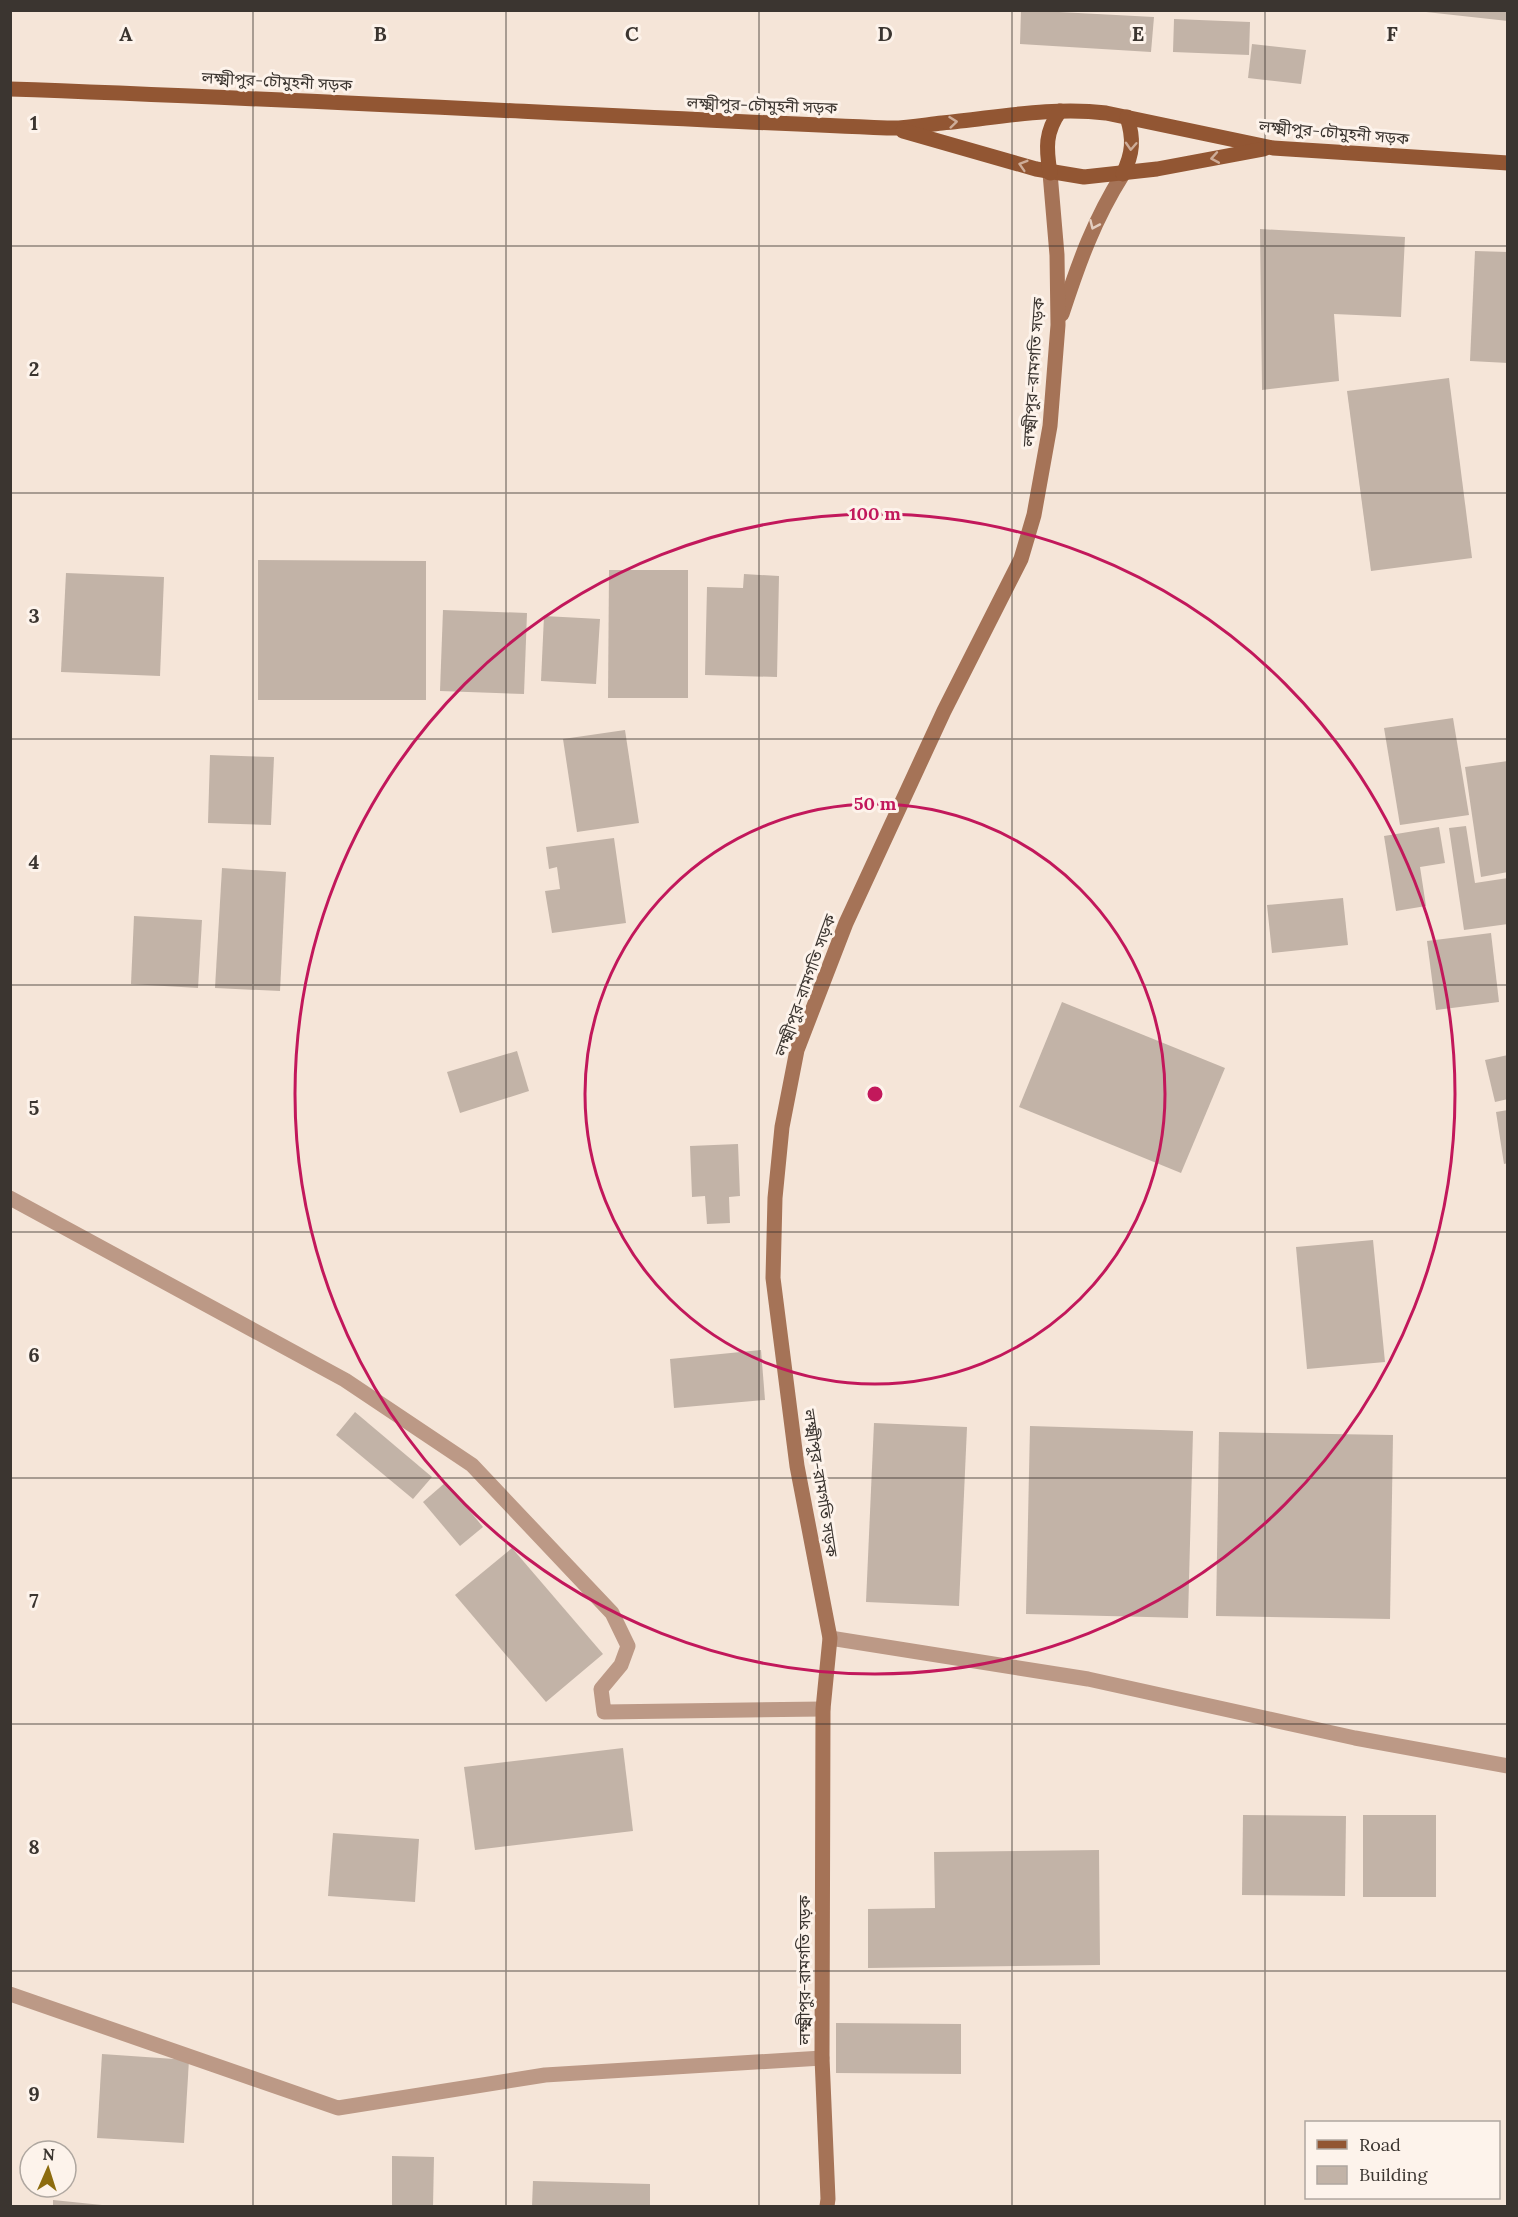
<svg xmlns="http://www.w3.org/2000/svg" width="1518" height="2217" font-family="Lora,'Noto Sans Bengali',serif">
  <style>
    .building { fill: #c2b3a7 }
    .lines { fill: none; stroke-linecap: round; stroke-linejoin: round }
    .street { stroke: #bc9986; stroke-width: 15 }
    .secondary { stroke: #a57357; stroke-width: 15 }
    .primary { stroke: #925633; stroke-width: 15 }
    .oneway { stroke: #cdac98 }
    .oneway2 { stroke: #e3cdbf }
    .grid { fill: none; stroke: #3b3530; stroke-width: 1.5; stroke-opacity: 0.55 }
    .ring { fill: none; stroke: #c2185b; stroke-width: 3 }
    .labels { text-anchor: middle; stroke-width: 6; stroke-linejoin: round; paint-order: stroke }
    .street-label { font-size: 16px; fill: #3b3530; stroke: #fdf3eb }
    .grid-label { font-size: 20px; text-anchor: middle; font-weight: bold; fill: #3b3530; stroke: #fdf3eb; stroke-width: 6; stroke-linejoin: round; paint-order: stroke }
    .centre { fill: #c2185b; stroke: #fdf3eb; stroke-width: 3 }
    .ring-label { font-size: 18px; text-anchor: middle; font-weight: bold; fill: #c2185b; stroke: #fdf3eb; stroke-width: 6; stroke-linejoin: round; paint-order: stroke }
  </style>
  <rect width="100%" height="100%" fill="#f5e5d8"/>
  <g class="building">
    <path d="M1021,10l133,7 -3,35 -131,-8z"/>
    <path d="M1426,10h82v11l-82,-9z"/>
    <path d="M1174,19l76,3 -1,33 -76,-3z"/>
    <path d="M1252,44l54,6 -5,34 -53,-6z"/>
    <path d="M1260,229l145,8 -4,80 -67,-3 5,67 -77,9z"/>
    <path d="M1475,251l33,1v111l-38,-2z"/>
    <path d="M1449,378l23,180 -101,13 -24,-180z"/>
    <path d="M258,560l168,1v139h-168z"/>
    <path d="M609,570h79v128h-80z"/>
    <path d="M66,573l98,4 -4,99 -99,-4z"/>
    <path d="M744,574l35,2 -2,101 -72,-2 2,-88 36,1z"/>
    <path d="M443,610l84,3 -3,81 -84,-3z"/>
    <path d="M544,616l56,3 -4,65 -55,-3z"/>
    <path d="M1453,718l16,97 -69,10 -16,-97z"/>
    <path d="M625,730l14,93 -62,9 -14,-93z"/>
    <path d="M210,755l64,2 -3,68 -63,-2z"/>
    <path d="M1508,761v111l-27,5 -16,-110z"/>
    <path d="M1466,826l9,57 33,-5v46l-44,6 -15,-102z"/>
    <path d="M1439,827l6,36 -25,4 6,39 -30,5 -12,-75z"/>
    <path d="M614,838l12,85 -74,10 -7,-42 15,-2 -3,-22 -8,2 -3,-22z"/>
    <path d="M222,868l64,4 -6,119 -65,-3z"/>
    <path d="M1343,898l5,47 -76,8 -5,-48z"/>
    <path d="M134,916l68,4 -4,68 -67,-4z"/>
    <path d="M1491,933l8,69 -63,8 -9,-69z"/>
    <path d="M1062,1002l163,66 -44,105 -162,-66z"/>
    <path d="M517,1051l12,40 -69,22 -13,-41z"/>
    <path d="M1508,1055v44l-13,3 -10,-42z"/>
    <path d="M1508,1110v53l-4,1 -8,-52z"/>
    <path d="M738,1144l2,52 -11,1 1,26 -23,1 -2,-28 -13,1 -2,-51z"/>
    <path d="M1373,1240l12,122 -78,7 -11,-122z"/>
    <path d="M761,1350l4,50 -91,8 -4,-49z"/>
    <path d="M355,1412l77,65 -19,22 -77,-64z"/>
    <path d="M874,1423l93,4 -8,179 -93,-4z"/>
    <path d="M1030,1426l163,5 -5,187 -162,-4z"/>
    <path d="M1219,1432l174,3 -3,184 -174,-3z"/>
    <path d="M446,1482l37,45 -23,19 -37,-44z"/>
    <path d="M512,1548l91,106 -57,48 -91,-107z"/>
    <path d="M623,1748l10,83 -158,19 -11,-83z"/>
    <path d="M1243,1815l103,1 -1,80 -103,-1z"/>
    <rect x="1363" y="1815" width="73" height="82"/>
    <path d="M333,1833l86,6 -4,63 -87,-6z"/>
    <path d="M1099,1850l1,115 -232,3v-59l67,-1 -1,-56z"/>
    <path d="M836,2023l125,1v50l-125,-1z"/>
    <path d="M102,2054l87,6 -5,83 -87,-5z"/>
    <path d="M392,2156l42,1 -1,49h-41z"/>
    <path d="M533,2181l117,3v22h-118z"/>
    <path d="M53,2200l49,5v1h-49z"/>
  </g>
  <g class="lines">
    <g class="street">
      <path d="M10,1198l335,182 127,85 140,148 16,33 -7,19 -20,24 3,23 219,-3"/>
      <path d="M830,1638l258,41 267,59 153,28"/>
      <path d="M10,1994l328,114 207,-33 277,-17"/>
    </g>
    <g class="secondary">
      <path d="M1062,314c17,-52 32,-94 61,-140"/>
      <path d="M827,2206l1,-7 -6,-141 1,-349 7,-71 -33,-172 -24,-188 2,-80 7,-71 15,-77 49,-127 98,-212 77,-152 13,-44 16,-89 8,-101 -1,-70 -7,-82"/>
    </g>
    <g class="primary">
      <path d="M10,89c293,10 585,27 877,39 18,1 37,-3 55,-5 54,-5 110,-17 164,-10l167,35 235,15"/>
      <path d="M903,131l133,38 48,8 73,-8 107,-20"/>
      <path d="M1050,173c-4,-25 -5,-41 10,-62"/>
      <path d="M1123,174c10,-21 11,-35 4,-57"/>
    </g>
  </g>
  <defs><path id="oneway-chevron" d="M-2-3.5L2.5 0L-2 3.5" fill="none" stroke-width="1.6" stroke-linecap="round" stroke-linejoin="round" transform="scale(1.5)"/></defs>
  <g class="oneway">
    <use href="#oneway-chevron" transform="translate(953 122) rotate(-6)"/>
    <use href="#oneway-chevron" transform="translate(1131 146) rotate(93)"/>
    <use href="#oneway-chevron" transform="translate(1215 158) rotate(170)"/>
    <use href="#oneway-chevron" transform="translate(1023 165) rotate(-163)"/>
  </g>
  <use class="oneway2" href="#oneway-chevron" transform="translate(1094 225) rotate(114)"/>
  <path class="grid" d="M253,10v2196M506,10v2196M759,10v2196M1012,10v2196M1265,10v2196M10,246h1498M10,493h1498M10,739h1498M10,985h1498M10,1232h1498M10,1478h1498M10,1724h1498M10,1971h1498"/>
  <g class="ring">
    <circle cx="875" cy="1094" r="290"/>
    <circle cx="875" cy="1094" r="580"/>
  </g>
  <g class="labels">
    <g class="street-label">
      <text transform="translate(277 81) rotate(3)" y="6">লক্ষ্মীপুর-চৌমুহনী সড়ক</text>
      <text transform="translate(762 105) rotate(2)" y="6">লক্ষ্মীপুর-চৌমুহনী সড়ক</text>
      <text transform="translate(1334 132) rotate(5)" y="6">লক্ষ্মীপুর-চৌমুহনী সড়ক</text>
      <text transform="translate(1033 372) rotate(-86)" y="6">লক্ষ্মীপুর-রামগতি সড়ক</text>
      <text transform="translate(805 985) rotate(-70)" y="6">লক্ষ্মীপুর-রামগতি সড়ক</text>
      <text transform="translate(821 1483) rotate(81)" y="6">লক্ষ্মীপুর-রামগতি সড়ক</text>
      <text transform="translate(804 1970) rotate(-90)" y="6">লক্ষ্মীপুর-রামগতি সড়ক</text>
    </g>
  </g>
  <g class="grid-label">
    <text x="126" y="41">A</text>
    <text x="380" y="41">B</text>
    <text x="632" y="41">C</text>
    <text x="885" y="41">D</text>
    <text x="1138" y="41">E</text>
    <text x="1392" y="41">F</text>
    <text x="34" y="130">1</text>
    <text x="34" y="376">2</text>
    <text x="34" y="623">3</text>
    <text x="34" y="869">4</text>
    <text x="34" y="1115">5</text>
    <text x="34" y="1362">6</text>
    <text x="34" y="1608">7</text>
    <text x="34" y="1854">8</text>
    <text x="34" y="2101">9</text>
  </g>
  <circle cx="875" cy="1094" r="9" class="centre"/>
  <g class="ring-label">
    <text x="875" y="520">100 m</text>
    <text x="875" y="810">50 m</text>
  </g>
  <rect width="1518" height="2217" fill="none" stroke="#3b3530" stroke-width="24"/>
  <rect x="1305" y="2121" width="195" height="78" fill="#fdf3eb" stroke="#afa7a0" stroke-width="1.5"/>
  <rect x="1317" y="2140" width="30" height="9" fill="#925633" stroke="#afa7a0" stroke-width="1.5"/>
  <text x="1359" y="2151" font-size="18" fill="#3b3530">Road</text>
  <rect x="1317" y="2166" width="30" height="18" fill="#c2b3a7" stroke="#afa7a0" stroke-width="1.5"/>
  <text x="1359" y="2181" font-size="18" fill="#3b3530">Building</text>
  <g transform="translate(48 2169) rotate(3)"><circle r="28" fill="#fdf3eb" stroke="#afa7a0" stroke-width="1.5"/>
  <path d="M0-4.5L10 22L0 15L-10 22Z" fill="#8d6c0f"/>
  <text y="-9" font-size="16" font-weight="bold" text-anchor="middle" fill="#3b3530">N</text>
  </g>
</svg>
